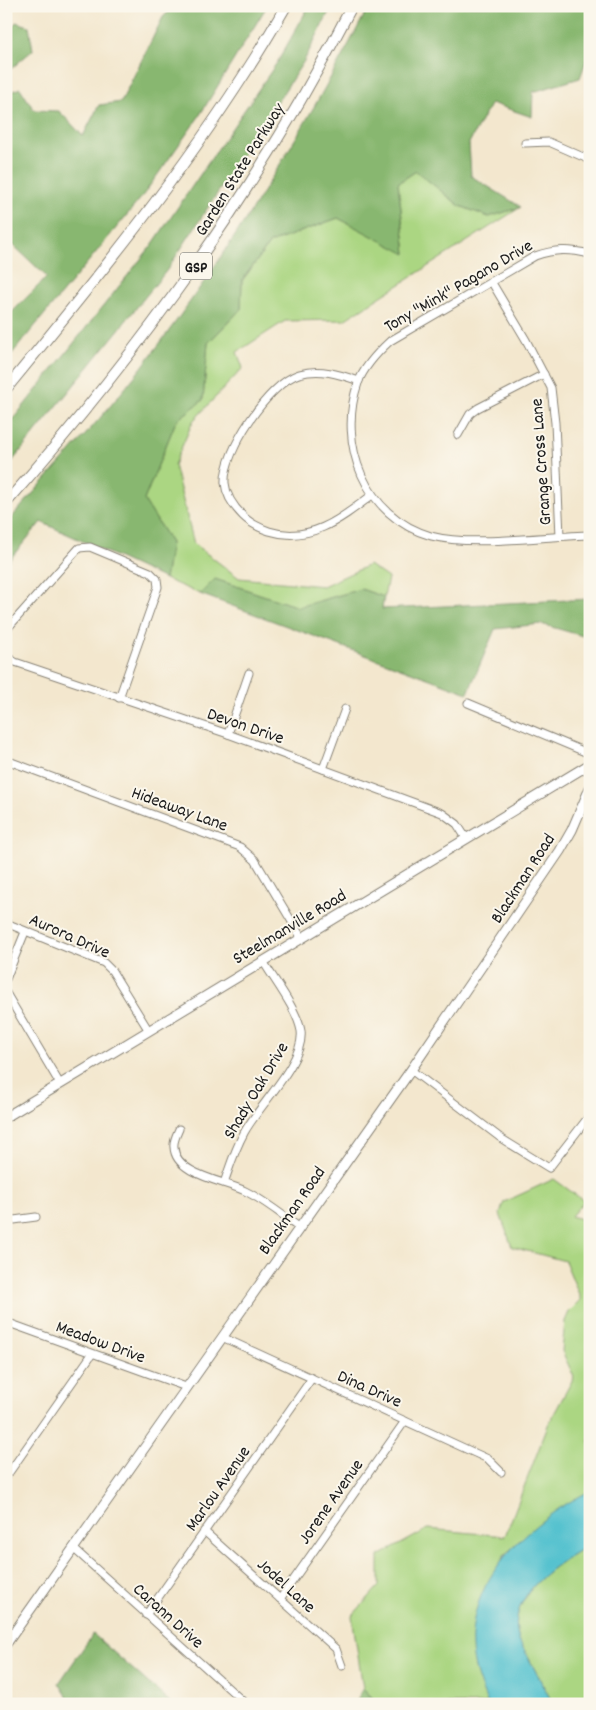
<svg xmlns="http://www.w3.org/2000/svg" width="596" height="1710" font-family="Dekko,sans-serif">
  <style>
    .green { fill: #abd682; stroke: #64794f }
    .forest { fill: #88b770; stroke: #526a46 }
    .water { fill: #56c2cf; stroke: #396f76 }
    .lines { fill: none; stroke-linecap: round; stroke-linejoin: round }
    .minor-casing { stroke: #888275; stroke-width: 9 }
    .major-casing { stroke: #888275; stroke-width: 11 }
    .highway-casing { stroke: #888275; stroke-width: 12 }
    .minor { stroke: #fff; stroke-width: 7 }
    .major { stroke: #fff; stroke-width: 9 }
    .highway { stroke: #fff; stroke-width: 10 }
    .labels { text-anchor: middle; stroke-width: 4; stroke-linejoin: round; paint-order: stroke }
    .shield { fill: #fbf7ec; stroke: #5f5e5a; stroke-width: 1 }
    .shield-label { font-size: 16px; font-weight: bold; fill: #1c1c1c }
    .street-label { font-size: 18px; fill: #1c1c1c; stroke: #fbf7ec }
  </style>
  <rect width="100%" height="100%" fill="#fbf7ec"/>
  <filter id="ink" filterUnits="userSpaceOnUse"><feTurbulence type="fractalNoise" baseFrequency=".02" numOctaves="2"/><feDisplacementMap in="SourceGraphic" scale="10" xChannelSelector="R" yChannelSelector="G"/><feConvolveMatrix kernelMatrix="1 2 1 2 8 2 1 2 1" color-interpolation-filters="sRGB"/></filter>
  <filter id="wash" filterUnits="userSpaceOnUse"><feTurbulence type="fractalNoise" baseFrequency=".0096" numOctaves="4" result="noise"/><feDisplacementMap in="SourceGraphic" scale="20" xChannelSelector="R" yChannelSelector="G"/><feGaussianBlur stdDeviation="1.12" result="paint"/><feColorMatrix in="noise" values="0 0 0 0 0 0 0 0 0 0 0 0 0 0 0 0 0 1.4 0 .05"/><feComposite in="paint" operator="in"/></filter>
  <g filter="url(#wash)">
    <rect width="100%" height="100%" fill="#f3e7ce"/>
    <g class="green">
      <path d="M416,171l44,35 29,11 32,-10 -177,113 -59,1 -48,31 6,16 -50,53 -19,44 20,79 45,34 84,8 46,-21 19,13 -4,19 -23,-8 -63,18 -83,-28 -15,15 -35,-15 6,-36 -27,-43 32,-79 27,-21 5,-57 33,-34 1,-28 28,-38 68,-25 68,35 -8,-70z"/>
      <path d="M554,1179l30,22 -13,15 19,6v269l-30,17 -56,47 -31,76 2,36 13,37h-110l-15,-16 -11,-72 27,-30v-30l49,-27 77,7 43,-111 26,-48 -12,-26 3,-30 4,-9 11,-11v-4l-15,-36 -53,-14 -12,-33 4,-12z"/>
      <path d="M590,1544v160h-37l-34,-64c-15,-44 39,-77 71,-96z"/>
    </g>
    <g class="forest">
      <path d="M175,6l28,2 64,-2 -69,112 -57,80 -135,163v-43l41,-41 -36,-34 -5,9v-158l14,-6 14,22 25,1 24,25 16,-31 22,-3 42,-85z"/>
      <path d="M309,6h23l-28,55 -137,209 -161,199v-41l146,-183 126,-184z"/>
      <path d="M369,6h221v44l-10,28 -47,14 -1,25 -41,-14 -22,40 2,33 50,31 -32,10 -29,-11 -44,-35 -18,12 8,71 -68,-36 -68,25 -28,37 -1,29 -33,34 -5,57 -27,21 -32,79 27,43 -6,36 -124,-57 -35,42v-40c45,-52 95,-104 136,-157 87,-114 161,-234 227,-361z"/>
      <path d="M16,22l13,4 4,24 -27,23v-37z"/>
      <path d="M215,579l83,28 63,-18 23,8 -2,12 208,-10v39l-49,-14 -46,5 -27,64 -268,-99z"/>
      <path d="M93,1634l79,70h-100l-13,-21z"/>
      <path d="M363,1688l15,16h-23z"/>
    </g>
    <path class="water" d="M590,1491v53c-32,19 -86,52 -71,96l34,64h-65c-5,-12 -10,-24 -13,-36 -19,-80 50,-145 115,-177z"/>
  </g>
  <g filter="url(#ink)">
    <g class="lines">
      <defs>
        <g id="minor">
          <path d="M525,143l24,-1 41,18"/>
          <path d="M590,254c-21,-5 -35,-5 -55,2l-145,85c-12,11 -26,26 -32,42 -21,61 7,134 73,153 41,11 114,0 159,-1"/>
          <path d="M491,281l35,59 25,48 4,35 5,113"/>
          <path d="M359,381c-20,-7 -39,-13 -60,-7 -30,9 -76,78 -74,109 1,13 10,25 18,33 7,7 17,12 26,15 41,13 73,-13 103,-36"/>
          <path d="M458,435l12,-21 8,-6 66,-34"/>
          <path d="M6,630l73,-82 11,-1 60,25 7,7 1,8 -39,111"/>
          <path d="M6,656l9,6 213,72 214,79 15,11 9,14"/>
          <path d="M468,703l122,51"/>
          <path d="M228,734l21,-61"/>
          <path d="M6,760l234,87 15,13 46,77"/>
          <path d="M323,769l22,-60"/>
          <path d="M6,923l98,40 8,8 37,60"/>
          <path d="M6,979l19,-47"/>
          <path d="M6,993l54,91"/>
          <path d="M411,1070l91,69 47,29 41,-53"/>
          <path d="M179,1129c-2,5 -6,12 -5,18 1,28 51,34 71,44 19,9 37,24 54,36"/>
          <path d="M224,1183c6,-17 11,-34 20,-50 14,-27 61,-71 57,-102 -4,-22 -27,-51 -38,-70"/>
          <path d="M6,1217l8,3 22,-3"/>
          <path d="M6,1322l180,65"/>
          <path d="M222,1337l266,122 13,13"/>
          <path d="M6,1477l86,-123"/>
          <path d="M204,1531l132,118 6,17"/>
          <path d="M73,1548l173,156"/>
          <path d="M280,1599l125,-178"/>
          <path d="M146,1615l166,-237"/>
        </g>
        <g id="major">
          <path d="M6,1117l584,-353"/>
          <path d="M6,1644l405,-574 149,-219 12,-21 18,-42"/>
        </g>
        <g id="highway">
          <path d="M6,389c101,-123 201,-245 280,-383"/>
          <path d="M6,503c136,-154 252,-314 346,-497"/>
        </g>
      </defs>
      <use href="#minor" class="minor-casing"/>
      <use href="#major" class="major-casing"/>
      <use href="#highway" class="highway-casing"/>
      <use href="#minor" class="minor"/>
      <use href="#major" class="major"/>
      <use href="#highway" class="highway"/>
    </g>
  </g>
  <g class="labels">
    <rect class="shield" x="180" y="252.5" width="32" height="27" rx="4"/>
    <g class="shield-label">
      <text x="196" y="272">GSP</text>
    </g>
    <g class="street-label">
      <text transform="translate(239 169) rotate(-58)" y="6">Garden State Parkway</text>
      <text transform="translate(458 285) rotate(-30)" y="6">Tony "Mink" Pagano Drive</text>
      <text transform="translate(540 462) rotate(-94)" y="6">Grange Cross Lane</text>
      <text transform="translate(246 725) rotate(19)" y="6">Devon Drive</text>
      <text transform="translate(180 808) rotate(20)" y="6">Hideaway Lane</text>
      <text transform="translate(522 878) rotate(-57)" y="6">Blackman Road</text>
      <text transform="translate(289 926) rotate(-31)" y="6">Steelmanville Road</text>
      <text transform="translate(70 935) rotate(24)" y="6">Aurora Drive</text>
      <text transform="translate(255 1090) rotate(-59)" y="6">Shady Oak Drive</text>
      <text transform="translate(291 1210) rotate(-55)" y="6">Blackman Road</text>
      <text transform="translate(101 1341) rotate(20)" y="6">Meadow Drive</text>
      <text transform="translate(370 1388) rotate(24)" y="6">Dina Drive</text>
      <text transform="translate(217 1488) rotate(-55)" y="6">Marlou Avenue</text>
      <text transform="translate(330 1501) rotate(-55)" y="6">Jorene Avenue</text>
      <text transform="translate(287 1585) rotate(42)" y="6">Jodel Lane</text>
      <text transform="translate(169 1615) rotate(42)" y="6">Carann Drive</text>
    </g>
  </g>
  <rect width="596" height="1710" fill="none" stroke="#fbf7ec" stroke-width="25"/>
</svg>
